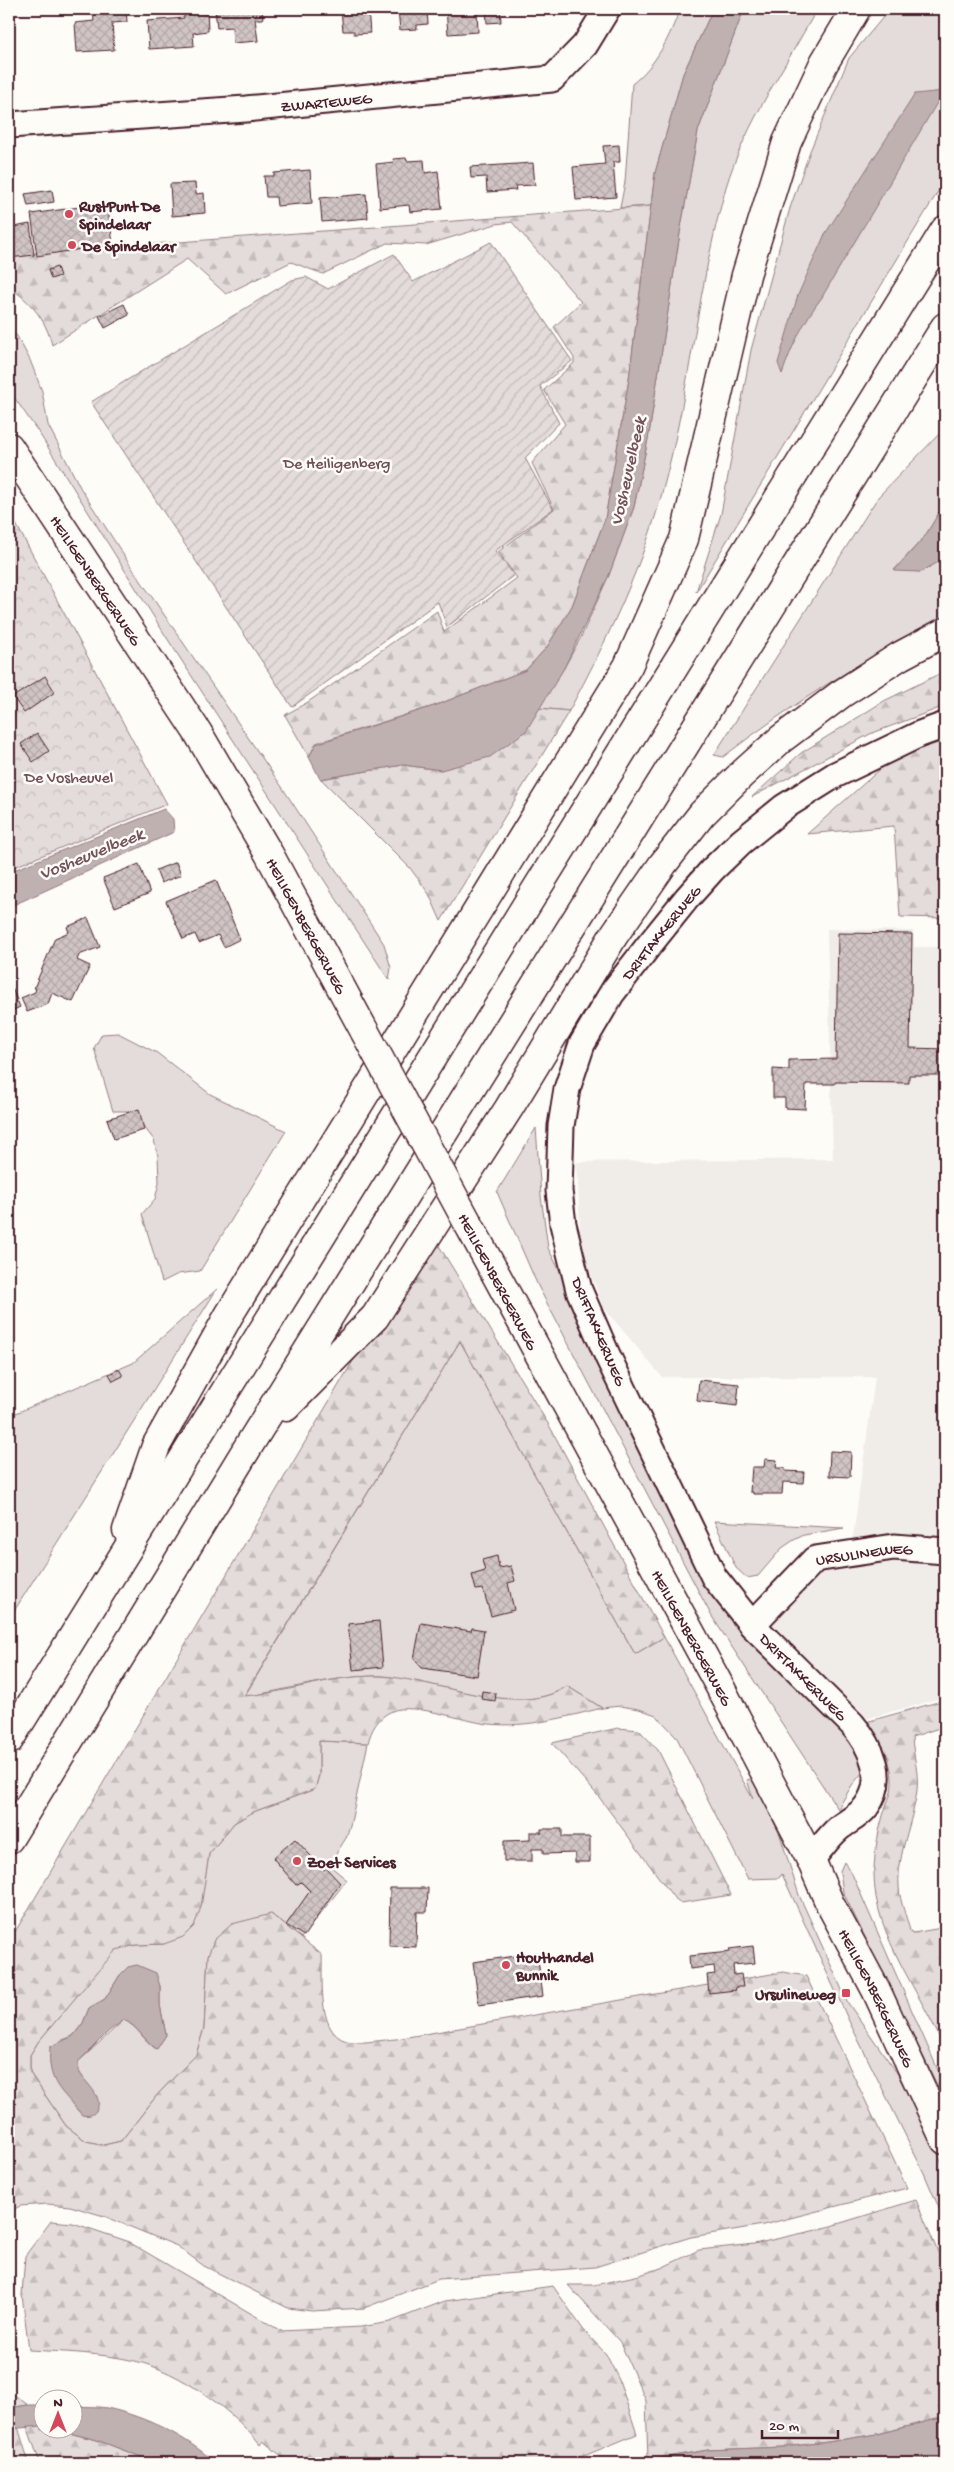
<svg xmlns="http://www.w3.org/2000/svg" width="954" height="2472" font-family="'Gochi Hand',sans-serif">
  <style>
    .built { fill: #f0ece8 }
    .grass { fill: #e3dcda; stroke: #967e82; fill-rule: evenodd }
    .forest { fill: url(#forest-firs); stroke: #967e82 }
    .park { fill: url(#park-crowns); stroke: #967e82 }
    .garden { fill: url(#garden-furrows); stroke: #967e82 }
    .water { fill: #c0b1b1; stroke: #91777b }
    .building { fill: url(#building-cross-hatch); stroke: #4a1f2b }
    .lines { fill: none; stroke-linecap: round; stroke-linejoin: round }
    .minor-casing { stroke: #4a1f2b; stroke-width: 29 }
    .major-casing { stroke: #4a1f2b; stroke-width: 31 }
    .highway-casing { stroke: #4a1f2b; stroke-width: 31 }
    .minor { stroke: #fdfcf7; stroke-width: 25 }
    .major { stroke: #fdfcf7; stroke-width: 28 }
    .highway { stroke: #fdfcf7; stroke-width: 28 }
    .major-bridge-casing { stroke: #4a1f2b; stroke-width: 31; stroke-linecap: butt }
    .major-bridge { stroke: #fdfcf7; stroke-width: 28 }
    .poi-dot { fill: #d1495b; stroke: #fdfcf7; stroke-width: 2 }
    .labels { text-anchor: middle; stroke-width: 5; stroke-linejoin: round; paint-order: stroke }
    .street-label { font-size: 16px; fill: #4a1f2b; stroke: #fdfcf7 }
    .poi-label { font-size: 16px; font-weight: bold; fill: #4a1f2b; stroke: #fdfcf7; text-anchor: start }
    .park-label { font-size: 16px; fill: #704e57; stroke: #fdfcf7 }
    .water-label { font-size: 18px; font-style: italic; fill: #73525a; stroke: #fdfcf7 }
  </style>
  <defs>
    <pattern id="forest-firs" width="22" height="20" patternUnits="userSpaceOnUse" patternTransform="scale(1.25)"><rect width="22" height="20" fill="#e3dcda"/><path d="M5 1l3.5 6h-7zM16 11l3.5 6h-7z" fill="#c4bcbb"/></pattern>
    <pattern id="park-crowns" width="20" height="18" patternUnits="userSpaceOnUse" patternTransform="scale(1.25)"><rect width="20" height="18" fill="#e3dcda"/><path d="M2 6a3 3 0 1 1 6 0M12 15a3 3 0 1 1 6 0" fill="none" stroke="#c4bcbb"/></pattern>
    <pattern id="garden-furrows" width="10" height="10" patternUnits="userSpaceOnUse" patternTransform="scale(1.25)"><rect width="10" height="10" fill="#e3dcda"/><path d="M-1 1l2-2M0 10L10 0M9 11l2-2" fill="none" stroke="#c4bcbb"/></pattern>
    <pattern id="building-cross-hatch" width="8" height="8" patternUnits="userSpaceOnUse" patternTransform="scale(1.25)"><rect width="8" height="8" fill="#d0c5c4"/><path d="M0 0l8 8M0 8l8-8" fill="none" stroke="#b4a9a9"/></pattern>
  </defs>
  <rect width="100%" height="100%" fill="#fdfcf7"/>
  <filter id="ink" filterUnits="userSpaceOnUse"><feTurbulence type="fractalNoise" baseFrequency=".02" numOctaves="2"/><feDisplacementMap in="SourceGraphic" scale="10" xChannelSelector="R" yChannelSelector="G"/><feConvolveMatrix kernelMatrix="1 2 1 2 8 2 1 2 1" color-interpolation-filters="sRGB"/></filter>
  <g filter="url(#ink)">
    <path class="built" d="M827,929l86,2 1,16h31v750l-80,22 -84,-76 -8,-18 22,-37 55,-29 25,-182h-213l-59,-70 -22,-61 -4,-84 256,-3z"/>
    <g class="grass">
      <path d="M680,9h33l-30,65 -28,99 -4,33 -31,2 5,-26 7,-98c25,-20 37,-46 48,-75z"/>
      <path d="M744,9h73c-31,57 -72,115 -91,178 -28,96 -35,198 -61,295 -21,82 -57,156 -96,229l-31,-3 26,-40 17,-31 28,-62 25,-68 15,-73 31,-201 18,-102z"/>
      <path d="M890,9l55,1v170l-249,412 25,-78 30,-164 39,-142 20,-57 39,-93zM825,234l-3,63 -15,20 -15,27 -10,29z"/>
      <path d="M9,329l8,7 13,24 12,31 6,34 33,64 47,73 154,225 102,157 7,24 -2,12 -222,-342 -128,-205 -30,-43z"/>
      <path d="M945,428v75l-20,33 -31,34 27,2 24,-14v59c-77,39 -153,87 -222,140l-9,-2 164,-258z"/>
      <path d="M118,1033l39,20 53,41 76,37 -86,140 -22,3 -16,8 -20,-68 13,-15 4,-16 -1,-27 -4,-16 -20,-26 -7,-3h-14l-19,-63 8,-14z"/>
      <path d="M536,1128l5,68 7,52 38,74 90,193 175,221 11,22 1,14 -11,13 -14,24 -127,-194 -173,-329 -41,-94z"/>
      <path d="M217,1289l-208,330v-203l124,-53z"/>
      <path d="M460,1341l175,313 29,-17 89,162 -6,-19 6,-2 27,57 19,60 49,108 49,70 48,95v54l-21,-49 -76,-154 -66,-145 -3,4 -31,1 -72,-143 -20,-21 -17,-6 -19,-3 -18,2 -35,-22c-43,30 -113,1 -160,-6 -11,-2 -23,-5 -34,-4 -44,1 -86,14 -129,21z"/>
      <path d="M714,1521l130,7 -40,7 -10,5 -12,8 -24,28 -11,2 -11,-10z"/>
      <path d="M319,1741l49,2 -17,79 -5,16 -17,27 18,15 -46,58 -30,-24 -63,42 -4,72 -8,27 -38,39 -37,47 -17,4 -18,-4 -20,-15 -36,-53v-18l8,-13 78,-93 20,-4 28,-1 41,-66 4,-24 25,-31 19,-11 62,-23 4,-14zM120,1975l40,11v19l6,30 -10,14c-12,-8 -19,-23 -32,-29l-46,42 1,10 18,25 -15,18 -10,-11 -12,-63 13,-5 10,-13 6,-15 16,-9z"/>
      <path d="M844,1862l8,12 93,212v15l-102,-209 -3,-21z"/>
    </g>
    <g class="forest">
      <path d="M651,206l-22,173 -24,140 -33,87 -25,41 -21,23 -92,36 -118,37 -7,14 -24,-42 23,-13 129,-91 7,21 73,-54 -19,-26 56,-43 -22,-46 33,-39 -21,-34 30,-27v-5l-20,-31 27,-25 -69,-80 -16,2 -70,21 -39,-2 -64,31 -32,-12 -65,32 -39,-35 -135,86c-6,-26 -22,-44 -43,-58v-32z"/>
      <path d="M945,671v35l-75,28 -118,63 49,-44 83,-52z"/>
      <path d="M538,708l31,3 -128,210 -12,-27 -19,-26 -89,-89 82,-14 38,5 85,-39z"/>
      <path d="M945,741v177l-45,-1 -6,-91 -87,8 88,-78z"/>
      <path d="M430,1231l120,196 114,210 -29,17 -175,-313 -216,355c44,-3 85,-20 129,-20 56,-1 144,45 194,10l35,22c-36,9 -75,20 -113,16 -24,-2 -75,-22 -97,-13 -14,6 -21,19 -24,32l-49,-2v34l-4,14 -62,23 -19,11 -25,31 -8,53 -7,19 -11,11 -19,7 -28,1 -20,5 -78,92 -8,13v18l36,53 20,15 18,4 17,-4 37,-47 38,-39 8,-27 4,-72 6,-16 18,-16 39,-10 51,41c1,26 -6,85 31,87 14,1 29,-2 43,-3l387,-67 23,4 101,212 -144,37 -72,12 -96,30 -156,12 -75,29 -52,3 -24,-3 -84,-42 -27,-20 -73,-30 -34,-10 -23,-2 -27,2 -11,6v-270z"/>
      <path d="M945,1700v26l-33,11c1,19 7,34 5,53 -4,33 -20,63 -18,97 1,16 8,30 11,44l3,2 23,-4 9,-4v125c-23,-57 -71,-113 -71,-176 0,-22 5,-47 12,-68 1,-4 4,-9 5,-14 5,-25 -9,-51 -25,-70z"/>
      <path d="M618,1728l21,2 19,20 73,145 -50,8 -7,-5 -75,-101 -47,-54z"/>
      <path d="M916,2200l29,69v148l-68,17 -49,8 -44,5 -76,3 -60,10 -2,-59 -26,-59 -52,-57h26l46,-10 21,-7 38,-18 55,-6 67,-15z"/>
      <path d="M51,2221l22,2 54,18 154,90 80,-4 29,-5 55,-21 108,-15 32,46 21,22 13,26 18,54 -53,22 -29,7h-265l-27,-22 -3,4c-27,-35 -81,-74 -125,-84 -35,-8 -71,-9 -106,-11l-7,-55 3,-39z"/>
      <path d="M9,2391l19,14 -19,3z"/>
      <path d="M37,2425l5,1v4h15l40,10 60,23h-117l-13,-37z"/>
      <path d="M18,2427l11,36h-20v-34z"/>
    </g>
    <path class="park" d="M9,511l158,293 -158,65z"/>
    <path class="garden" d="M491,242l81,119 -32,25 19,37 -34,35 28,51 -58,42 19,24 -67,52 -9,-25 -146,105 -201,-305 201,-122 14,-3 22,12 66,-35 19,28z"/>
    <g class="water">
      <path d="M713,9h31l-46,122 -18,102 -31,201 -15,73 -25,68 -45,93 -38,63 -36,26 -49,13 -38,-5 -83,14 -11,-22 7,-13 118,-38 92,-36 21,-23 25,-41 33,-87 24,-140 26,-206 28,-99z"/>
      <path d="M944,91l-122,206c-18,24 -30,48 -40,77l-4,-11 20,-68 27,-61 90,-140z"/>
      <path d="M945,503v55l-24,14 -27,-1 31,-35z"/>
      <path d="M164,809l9,10 1,13 -165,75v-35z"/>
      <path d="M137,1965l19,8 4,13v19l6,30 -9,14c-13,-8 -19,-23 -33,-29l-15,11 -31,31c0,3 0,8 2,11 6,11 25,24 16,38 -4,5 -9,5 -14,4 -21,-25 -35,-32 -32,-68l23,-11 10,-13 6,-15 16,-9 15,-24 8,-8z"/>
      <path d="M28,2405h14v21l-33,3v-21z"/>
      <path d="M73,2406c11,1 23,0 34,2 40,9 78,28 109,55h-59l-60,-23 -40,-10h15z"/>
      <path d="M945,2417v42l-15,4h-295l73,-13 76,-3 44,-5 49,-8z"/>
    </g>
    <g class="building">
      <path d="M126,9l1,13 -15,1 2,27 -37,2 -2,-29 19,-2 -1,-11z"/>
      <path d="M184,9h23l1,22 -15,2 1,13 -45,3 -2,-28 37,-3z"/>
      <path d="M215,9h47l1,10h-8l3,22 -25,2 -1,-16 -15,1z"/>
      <path d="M341,9h27l2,24 -16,1v-3h-11z"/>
      <path d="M398,9h29l1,15 -11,1v4l-17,1z"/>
      <path d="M446,9h39l-8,1 1,22 -30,2z"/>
      <path d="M486,9h14l1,13 -14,1z"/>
      <path d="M619,145l1,17h-7l3,35 -40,3 -3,-33 32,-3 -2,-18z"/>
      <path d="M406,158l1,3 17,-1 1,13 13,-2 4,38 -32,3 -1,-7 -29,3 -4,-44 18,-2 -1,-3z"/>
      <path d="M533,163l2,22 -20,1 1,4 -29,2 -1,-15 -15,1 -1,-11z"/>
      <path d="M310,170l2,33 -35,3 -1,-9h-10l-2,-21h10v-3z"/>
      <path d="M195,183l1,11 8,-1 1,20 -33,3 -2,-32z"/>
      <path d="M52,190l2,12 -26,4 -3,-12z"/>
      <path d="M366,194l2,24 -46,4 -2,-24z"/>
      <path d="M107,203l7,47 -13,1 -1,-5 -63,10 -6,-42z"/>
      <path d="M30,224l4,31 -25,3v-30z"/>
      <path d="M57,267l3,9 -9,3 -3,-9z"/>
      <path d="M124,304l5,11 -24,13 -6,-12z"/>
      <path d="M45,676l10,16 -31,21 -11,-16z"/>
      <path d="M37,733l12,18 -16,11 -12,-18z"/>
      <path d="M176,862l5,13 -20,8 -5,-13z"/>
      <path d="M139,864l11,29 -35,14 -12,-29z"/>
      <path d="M216,880l24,59 -16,8 -6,-12 -19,8 -4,-9 -12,5 -17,-38z"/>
      <path d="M88,918l12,29 -21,8 -2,5 13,6 -17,36 -21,-9 -4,11 -21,8 -6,-14 14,-6 1,-4h-2l21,-50 14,-6 -2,-5z"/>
      <path d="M838,933l74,1 -2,114 35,1v26h-36v8l-74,-1v2h-29l-1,25 -20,-1v-10h-12v-29l16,1v-10l47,-1z"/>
      <path d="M9,981l11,26 -11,5z"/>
      <path d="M139,1109l5,21 -30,9 -7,-20z"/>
      <path d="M119,1369l4,7 -10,5 -4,-7z"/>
      <path d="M699,1380l40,4 -2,22 -40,-5z"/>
      <path d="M830,1451l21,1 -1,25 -21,-1z"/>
      <path d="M765,1459l12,1 -1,8h9v3l19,1 -1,11 -20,-1 -1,12h-29v-2h-3l2,-25h12z"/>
      <path d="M497,1556l2,12 12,-2 4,15 -7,2 6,27 -23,6 -8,-27 -7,1 -4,-15 13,-4 -3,-11z"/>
      <path d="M379,1621l4,46 -30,3 -5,-46z"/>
      <path d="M421,1623l50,8 1,-3 12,2 -7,46 -55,-8 -8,-9z"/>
      <path d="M482,1691l14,2 -1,8 -14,-2z"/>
      <path d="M541,1829h21v8h28v25h-15v-9l-32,1v-5h-11v12h-28v-20l26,-1v-8h10l1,2z"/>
      <path d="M295,1839l29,31 2,-2 14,15 -36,53 -18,-11 24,-34 -9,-9 -5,3 -23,-27z"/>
      <path d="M390,1888h38l-1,24h-10l-1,35 -27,-1z"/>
      <path d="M753,1946l2,17 -22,2 1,10 7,-1 2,13h-8l1,3 -27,3 -2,-18 8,-1 -1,-8 -24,3 -1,-13 41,-4 -1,-3z"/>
      <path d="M537,1953l6,43 -64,9 -6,-43z"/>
    </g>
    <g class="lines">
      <defs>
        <g id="minor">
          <path id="s1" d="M9,125l237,-16 306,-30 33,-34 22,-36"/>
          <path id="s2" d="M752,1625l63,-66 79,-12 51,4"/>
          <path id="s3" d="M811,1860c9,-10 17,-23 28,-32 9,-7 20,-12 27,-21 21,-28 6,-60 -14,-83l-100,-99 -38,-48 -106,-220 -29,-67 -16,-66 -4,-33 2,-65 6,-37 15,-45 30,-51 38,-49 37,-46 26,-29 28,-27 43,-35 51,-32 85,-41 25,-9"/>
        </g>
        <g id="major">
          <path id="s4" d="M9,447l189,286 71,121 96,178"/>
          <path id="s5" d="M469,1225l250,460 92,175 19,44 46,86 69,150"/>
        </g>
        <g id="highway">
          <path d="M286,1407l89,-90 134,-209 105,-173 49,-71 39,-50 39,-39 40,-36 60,-45 59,-38 45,-24"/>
          <path d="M127,1530l29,-84 73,-131 399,-649 56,-127 62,-264 41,-133 37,-79 32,-54"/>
          <path d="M9,1740l936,-1510"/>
          <path d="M9,1839l242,-397 694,-1115"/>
        </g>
      </defs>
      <use href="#minor" class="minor-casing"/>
      <use href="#major" class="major-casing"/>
      <use href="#highway" class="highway-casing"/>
      <use href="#minor" class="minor"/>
      <use href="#major" class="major"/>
      <use href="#highway" class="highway"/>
      <defs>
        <path id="major-bridge" d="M365,1032l104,193"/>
      </defs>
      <use href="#major-bridge" class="major-bridge-casing"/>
      <use href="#major-bridge" class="major-bridge"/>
    </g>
  </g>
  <g class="poi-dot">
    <circle cx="69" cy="214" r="5"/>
    <circle cx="72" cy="245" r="5"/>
    <circle cx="297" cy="1861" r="5"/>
    <circle cx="506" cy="1965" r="5"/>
    <rect x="841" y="1988" width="10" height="10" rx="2.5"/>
  </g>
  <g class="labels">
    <g class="street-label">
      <text dy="6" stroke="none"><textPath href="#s1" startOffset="318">ZWARTEWEG</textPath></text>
      <text dy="6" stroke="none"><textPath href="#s4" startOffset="159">HEILIGENBERGERWEG</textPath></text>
      <text dy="6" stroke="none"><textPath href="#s4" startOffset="564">HEILIGENBERGERWEG</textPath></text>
      <text dy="6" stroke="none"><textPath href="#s3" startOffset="1076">DRIFTAKKERWEG</textPath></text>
      <text transform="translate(499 1281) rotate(62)" y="6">HEILIGENBERGERWEG</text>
      <text transform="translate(600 1331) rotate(67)" y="6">DRIFTAKKERWEG</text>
      <text dy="6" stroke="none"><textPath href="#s2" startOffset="141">URSULINEWEG</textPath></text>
      <text dy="6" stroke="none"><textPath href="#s5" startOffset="469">HEILIGENBERGERWEG</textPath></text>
      <text transform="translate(804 1676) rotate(45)" y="6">DRIFTAKKERWEG</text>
      <text dy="6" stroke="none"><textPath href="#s5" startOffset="874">HEILIGENBERGERWEG</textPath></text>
    </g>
    <g class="poi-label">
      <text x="79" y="211">RustPunt De<tspan x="79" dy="18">Spindelaar</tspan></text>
      <text x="82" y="251">De Spindelaar</text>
      <text x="307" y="1867">Zoet Services</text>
      <text x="516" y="1962">Houthandel<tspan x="516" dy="18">Bunnik</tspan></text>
      <text x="836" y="1999" text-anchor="end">Ursulineweg</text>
    </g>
    <g class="park-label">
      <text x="337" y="468">De Heiligenberg</text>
      <text x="69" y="782">De Vosheuvel</text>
    </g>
    <g class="water-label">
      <text transform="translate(627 471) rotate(-77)" y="6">Vosheuvelbeek</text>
      <text transform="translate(91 853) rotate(-22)" y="6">Vosheuvelbeek</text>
    </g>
  </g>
  <rect width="954" height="2472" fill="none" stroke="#fdfcf7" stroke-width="30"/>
  <rect x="15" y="15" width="924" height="2442" fill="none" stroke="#4a1f2b" stroke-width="2" filter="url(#ink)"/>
  <g transform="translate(58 2414)"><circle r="24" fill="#fdfcf7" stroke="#b5a4a5"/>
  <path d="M0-4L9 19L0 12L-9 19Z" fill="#d1495b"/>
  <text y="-8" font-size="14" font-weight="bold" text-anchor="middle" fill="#4a1f2b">N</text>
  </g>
  <path d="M762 2430v8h76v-8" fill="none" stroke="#4a1f2b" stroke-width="2.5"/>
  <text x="769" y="2430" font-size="15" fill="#4a1f2b" stroke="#fdfcf7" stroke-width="4" paint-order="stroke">20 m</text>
</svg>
